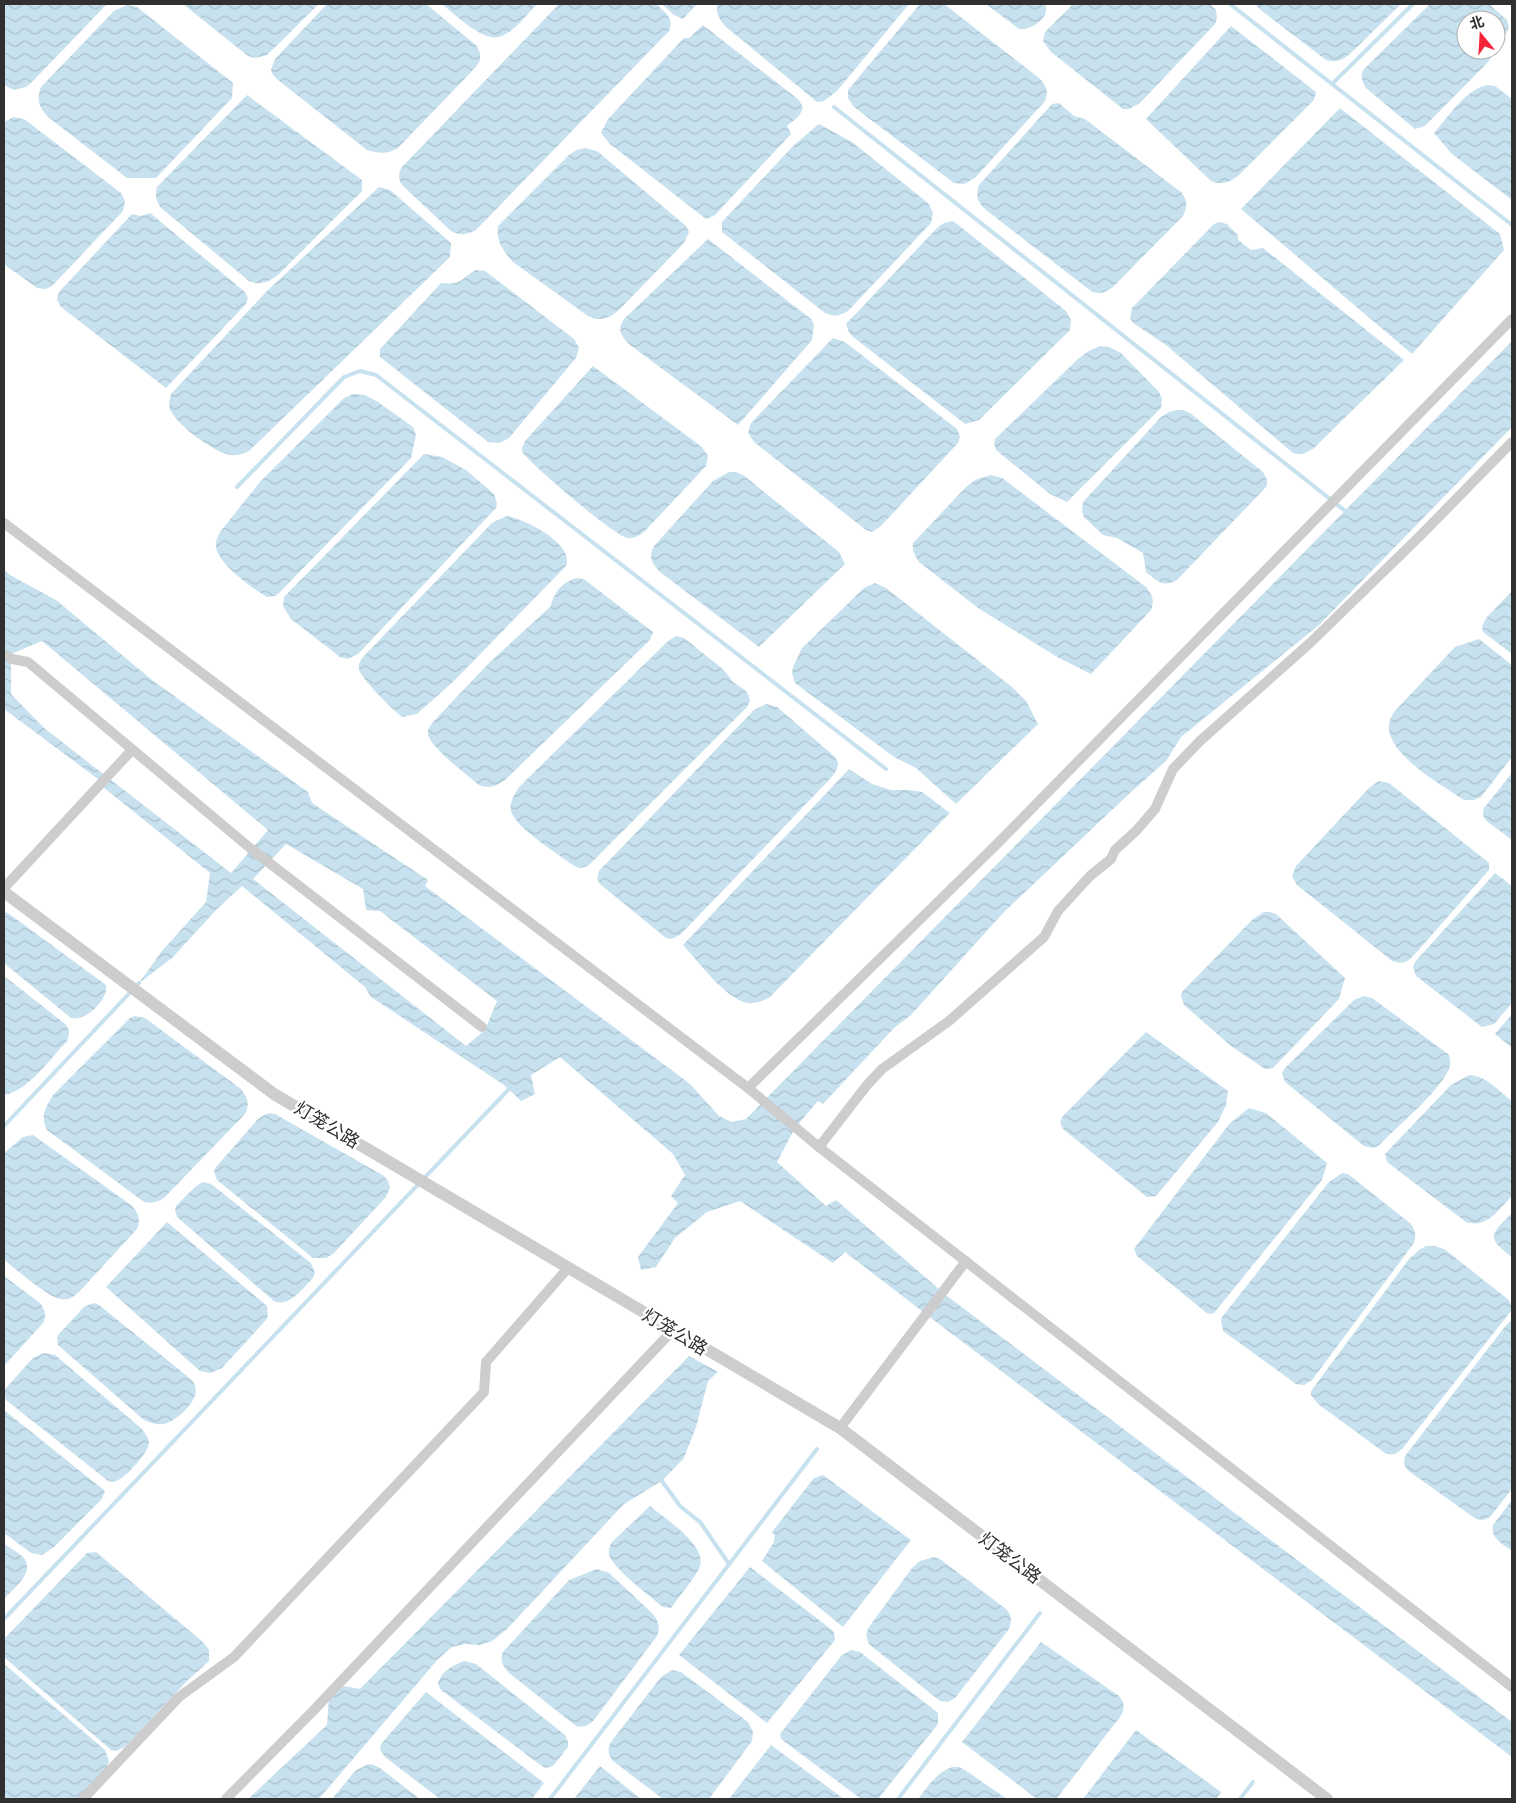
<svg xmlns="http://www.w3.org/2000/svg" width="1516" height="1803" font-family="Barlow,'Noto Sans SC',sans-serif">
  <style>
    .water { fill: url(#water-waves); fill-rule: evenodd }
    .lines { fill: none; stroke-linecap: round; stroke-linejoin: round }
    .stream { stroke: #c7e1ef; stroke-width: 4 }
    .minor { stroke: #cdcdcd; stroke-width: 10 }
    .tertiary { stroke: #cdcdcd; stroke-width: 12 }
    .labels { text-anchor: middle; stroke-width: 5; stroke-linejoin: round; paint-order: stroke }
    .street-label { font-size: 18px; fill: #303030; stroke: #fff }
  </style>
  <defs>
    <pattern id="water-waves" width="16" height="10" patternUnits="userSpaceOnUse" patternTransform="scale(1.25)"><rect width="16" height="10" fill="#c7e1ef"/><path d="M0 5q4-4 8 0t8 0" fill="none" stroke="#abc1cd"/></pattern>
  </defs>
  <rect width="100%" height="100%" fill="#fff"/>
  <g class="water">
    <path d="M4,4h103l-74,77 -7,6 -12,3 -10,-5z"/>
    <path d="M183,4h136l-52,51 -12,3 -7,-2z"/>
    <path d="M327,4h99l51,42 3,7v7l-4,7 -78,81c-11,6 -18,6 -31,2l-89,-70 -5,-5 -2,-5 4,-11z"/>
    <path d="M442,4h95c-10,10 -21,26 -35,32 -18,8 -46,-21 -60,-32z"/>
    <path d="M559,4h97c9,8 18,14 13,27l-193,199c-10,5 -15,6 -25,1l-49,-46c-4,-7 -4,-10 0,-18z"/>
    <path d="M662,4h35l-14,15 -9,-4z"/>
    <path d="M718,4h191l-72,87 -13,10 -7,1 -92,-76c-6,-7 -10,-13 -7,-22z"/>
    <path d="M920,4h24l95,74c7,7 10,13 6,23l-70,77 -11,6 -10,-1 -100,-76 -6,-9v-8z"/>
    <path d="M986,4h59c6,14 -14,26 -26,25z"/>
    <path d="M1073,4h137l6,6 1,8 -2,6 -75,79 -11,6h-6l-72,-57 -8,-11 2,-9z"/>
    <path d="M1255,4h146l-50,49c-8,7 -14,10 -25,7l-64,-49z"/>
    <path d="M1430,4h59l18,16 2,8 -13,22v-30h-30v30h30l-8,12 -63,64 -10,3 -49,-41c-4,-7 -6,-11 -3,-18z"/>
    <path d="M127,5l10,2 96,76 -1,15 -76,80h-29l-79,-61c-9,-10 -12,-17 -7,-30l73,-76z"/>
    <path d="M703,25l96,75 4,8 -4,8 -12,10 4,8 -77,82 -8,3 -96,-75 -9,-11 7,-14 76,-81h5z"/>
    <path d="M1231,26l85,66 -2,8 -75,75c-9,7 -17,11 -28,6l-65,-62z"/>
    <path d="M1487,85l8,1 17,13v101l-60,-46 -18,-21c15,-17 30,-42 53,-48z"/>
    <path d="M247,95l115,85v11l-84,84c-10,7 -17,11 -29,6l-89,-74c-4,-7 -5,-11 -3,-20z"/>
    <path d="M1059,103l15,13 11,3 97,74c6,9 5,14 1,23l-71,72c-8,5 -13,7 -21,3l-105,-81c-8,-8 -11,-13 -7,-25l73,-81z"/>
    <path d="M1340,108l160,126 4,16 -92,104 -171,-145z"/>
    <path d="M14,117l10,2 97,74 4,8 -2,10 -71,75 -6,3 -9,-1 -33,-24v-142z"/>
    <path d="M819,124l33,18 76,61 5,10 -2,10 -83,88c-9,5 -14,6 -23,2l-103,-81v-10l72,-77z"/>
    <path d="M585,148l12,3 89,75 3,6 -5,11 -65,67 -8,6 -8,3h-8l-7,-3 -75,-54c-10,-11 -17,-21 -15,-36l71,-71 8,-5z"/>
    <path d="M379,187l11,3 61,53 -1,14 -201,194c-7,3 -12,5 -19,4 -16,-3 -50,-28 -58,-42 -4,-6 -3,-12 -1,-19l97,-104z"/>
    <path d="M150,213l95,79 3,6 -2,6 -80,84 -105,-81 -4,-7 2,-8 73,-78 9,2z"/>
    <path d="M952,221l5,3 109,87 5,9 -1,10 -91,90 -14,4 -113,-88 -3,-4 -3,-8 92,-97 6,-4z"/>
    <path d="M1219,222l8,2 11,11v5l13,10 12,-2 141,112 -90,88c-7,4 -13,8 -21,5l-127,-108 -33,-22 -3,-5 2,-10 82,-84z"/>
    <path d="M708,239l103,80 3,6 -2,15 -74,85 -108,-80c-8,-8 -14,-15 -6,-26z"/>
    <path d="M476,270l9,1 89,68 5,9 -3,10 -67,80 -10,5 -11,-1 -108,-85v-8l61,-66c23,2 18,-4 35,-13z"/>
    <path d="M833,338l12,4 112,87 3,8 -2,6 -77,83 -9,6 -6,-2 -112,-88 -6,-9 3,-10z"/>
    <path d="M1512,341v86l-193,198 -138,112 -15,24 -35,31 -128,121 -92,102 -17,13 -71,76 -5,-3 -23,27 -18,34 49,44 10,-6 111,96 565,426v35l-581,-439 -86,-66 -12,11 -93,-62 -33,11 -32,26 -19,29 -15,3 -3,-13 40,-54 -7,-7 14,-21 -12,-21 -113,-97 -29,18 4,19 -14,7 -17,-16 -133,-88 -6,-10 -123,-101 -26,24 -44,48 -33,25 23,-32 44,-49 4,-29 -107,-86 -5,-8 -94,-70v-140l6,6 46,25 96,80 156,112 4,11 116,77 -3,6 265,198 29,32 13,6 14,-3zM42,641l226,189 -37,43 -187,-145 -33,-34v-40zM286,844l77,45 3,21 14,1 117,90 -12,29 -19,16 -213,-167z"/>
    <path d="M1100,346l9,1 12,6 38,39 3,7 -1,9 -94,94 -17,-8 -54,-44 -2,-6 1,-5 84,-81 10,-7z"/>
    <path d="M593,366l109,81 6,9 -2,10 -61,65c-5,4 -10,8 -17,7 -13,-1 -96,-73 -106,-86v-4l3,-7z"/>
    <path d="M353,394l12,1 13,7 35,25 3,8 -5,23 -132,135 -4,3 -8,1c-14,-8 -49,-33 -51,-50 -1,-6 2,-10 4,-15l40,-50 84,-84z"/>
    <path d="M1176,410h7l7,3 73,59 4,8v6l-90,94c-14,8 -20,1 -31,-8l-3,-19 -26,-15 -14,-3 -19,-18 -2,-6 1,-9 78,-85 8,-5z"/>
    <path d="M424,454l18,3 24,13 28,24 3,9 -1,5 -138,146 -10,5 -8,-2 -49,-38 -8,-13 1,-9z"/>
    <path d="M729,472h7l7,3 96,77 6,12 -86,83 -99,-75c-8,-8 -12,-15 -6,-26l59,-65z"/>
    <path d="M991,475l11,3 144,109c6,8 9,13 5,23l-60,64 -32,-16 -81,-50 -59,-46c-4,-6 -7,-11 -6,-19l54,-57 10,-7z"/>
    <path d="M507,516c18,3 68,28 59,50l-110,113 -39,35 -15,3c-9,-7 -41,-38 -43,-48 -1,-5 1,-8 4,-12l129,-134z"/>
    <path d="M578,578l7,2 68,52 -3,8 -146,141c-9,5 -15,8 -25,4 -11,-9 -50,-39 -51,-51 -1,-4 2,-7 4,-11l58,-61 61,-56c2,-13 13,-26 27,-28z"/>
    <path d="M875,583l11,5 126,99 14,14 12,23 -82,80 -40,-36 -22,-11 -99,-74 -3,-10 1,-6 9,-19 62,-60z"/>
    <path d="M1512,591v63l-29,-22 -1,-6 5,-9z"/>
    <path d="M676,636l8,2 40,32 9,12 13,9 3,5 1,5 -3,6 -159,159 -8,2 -4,-1c-15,-11 -61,-39 -65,-56 -2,-10 4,-17 9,-25l147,-144z"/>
    <path d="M1479,639l33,26v92l-31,40 -7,3h-10c-22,-15 -71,-42 -75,-70 -1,-7 2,-13 5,-18l61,-65z"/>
    <path d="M766,704l11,3 57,49c8,9 2,15 -4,23l-150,156 -9,4 -5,-1 -66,-54 -3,-5 2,-8 155,-161z"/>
    <path d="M849,769l23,15 19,6h18l13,2 28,21 -180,184c-7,4 -14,7 -22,6 -23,-4 -49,-41 -65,-58z"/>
    <path d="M1512,773v67l-24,-18c-5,-4 -6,-7 -4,-14z"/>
    <path d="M1379,781l10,2 100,80v7l-74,84c-8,9 -14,11 -24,6l-94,-75 -5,-9 4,-10 74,-79z"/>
    <path d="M1495,873l17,13v117l-18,21 -12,3 -66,-51 -3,-9 2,-5z"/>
    <path d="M4,912l4,1 98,72c3,14 -20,37 -35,33l-67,-55z"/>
    <path d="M1264,912h6l6,2 69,64 -6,21 -66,69 -8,1 -34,-23 -47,-41 -3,-9 1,-4 71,-73z"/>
    <path d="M4,976l60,47c6,6 6,11 3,18 -16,17 -40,51 -63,54z"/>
    <path d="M1364,996l8,2 76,56c3,5 3,10 1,15 -9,22 -53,59 -71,77l-5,2 -9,-2 -79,-64 -3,-9 3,-5 69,-68z"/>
    <path d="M1512,1014v34l-17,-14z"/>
    <path d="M135,1016l10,2 96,71c7,10 9,14 4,25l-81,84c-7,4 -12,6 -20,4l-97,-72c-7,-15 -2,-21 6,-35l77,-77z"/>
    <path d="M1146,1032l82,59 -2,14 -8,17 -62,74 -9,1 -84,-68 -3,-7 3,-6z"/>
    <path d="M1469,1075c16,0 31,17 43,26v95c-13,13 -25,33 -46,26l-79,-60 -2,-8 66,-69z"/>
    <path d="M1249,1108l17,5 61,50 -5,17 -108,133 -6,1 -71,-58 -3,-7 96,-126z"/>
    <path d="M270,1113l5,1 109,62 4,5 2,7 -4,9 -53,57 -7,4h-13l-96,-78 -3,-9 2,-4 42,-48 6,-4z"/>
    <path d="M33,1135l98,70c7,7 10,14 6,24l-58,63c-6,5 -11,9 -19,7 -12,-2 -44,-30 -56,-39v-107l19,-16z"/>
    <path d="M1342,1173l6,1 63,50c5,7 5,12 3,19l-102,137 -8,5 -8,-1 -73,-53 -2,-10 1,-4 107,-135z"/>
    <path d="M203,1182l8,2 100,79 4,10 -2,5c-10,10 -24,30 -39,23l-97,-84 -2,-7 1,-4 19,-19z"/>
    <path d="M1512,1213v44c-27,-20 -21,-23 0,-44z"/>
    <path d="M167,1222l100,84 1,10 -2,4 -44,48 -12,5 -10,-2 -94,-84z"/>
    <path d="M1426,1246h8l10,3 65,51 3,7 -1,4 -109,138c-6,5 -9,7 -17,4l-67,-49 -7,-9v-4l98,-132 10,-9z"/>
    <path d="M4,1276l36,27c5,7 7,12 3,20l-39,43z"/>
    <path d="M95,1303l4,2 93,75c2,3 4,7 4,11 -1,13 -20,30 -32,33 -7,1 -13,-1 -20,-4l-86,-75 -1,-7 2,-4 26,-28z"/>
    <path d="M1512,1320v169l-22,28 -7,3 -7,-1 -66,-47c-6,-5 -7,-8 -5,-16l102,-132z"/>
    <path d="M44,1353l11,2 87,74c3,4 7,9 7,14 0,9 -23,34 -31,37 -4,3 -7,2 -11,0l-101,-80 -2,-8 2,-4 27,-30z"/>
    <path d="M689,1356l29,16 -10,9 -12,46 -12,31 -21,22 -39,24 -117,125 -15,12 -12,4 -15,-1 -13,3 -14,12 -119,140h-71l79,-74 2,-27 14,-12 17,3z"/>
    <path d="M4,1410l101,81 -3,8 -48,48 -12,8 -11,-2 -27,-20z"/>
    <path d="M823,1475l88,65 -68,87 -81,-66 12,-19 1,-7 -3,-3 42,-54z"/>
    <path d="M1512,1500v51c-9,-7 -22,-13 -19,-26z"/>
    <path d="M650,1506c14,12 57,39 50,60 -5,13 -21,30 -29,42l-8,-1c-12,-10 -52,-40 -54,-53 -1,-5 1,-8 3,-12z"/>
    <path d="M4,1544c6,4 14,8 19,13 14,14 -11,33 -19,42z"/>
    <path d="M96,1552l108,91 5,7v11l-21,19 -63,67 -9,4 -5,-1 -107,-93v-18l83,-86z"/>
    <path d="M934,1557l6,2 66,50c6,7 6,12 3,20l-54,69 -7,4 -8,-1 -70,-56c-4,-7 -5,-11 -1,-18l43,-59 8,-7z"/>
    <path d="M750,1567l82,63 2,3 1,7 -68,83 -88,-68z"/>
    <path d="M597,1569l12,4 42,39c7,8 10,14 6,24l-63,84c-6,6 -11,8 -18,6l-67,-53c-5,-6 -10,-11 -6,-21l66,-72z"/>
    <path d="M1041,1642l78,54c6,7 6,13 1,21l-63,81 -20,1 -75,-57z"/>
    <path d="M851,1650l9,2 78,61v11l-60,75h-17l-80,-60 -1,-5 62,-79z"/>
    <path d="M465,1661l11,3 89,71 3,7v5l-15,19 -7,2 -3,-1 -102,-77 -3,-6c2,-12 16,-20 27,-23z"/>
    <path d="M4,1664l101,86 4,11 -2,6 -29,32h-74z"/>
    <path d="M672,1670l9,2 67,50 5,9 -1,10 -43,58h-46l-50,-38c-5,-7 -6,-12 -2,-19l50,-65z"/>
    <path d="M426,1692l118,91 -12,16h-92l-55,-42 -5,-7 1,-6z"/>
    <path d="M1136,1730l85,62 -5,7h-133z"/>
    <path d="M771,1745l73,54h-115z"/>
    <path d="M368,1764l6,1 6,3 40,31h-88l23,-28z"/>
    <path d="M600,1766l41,33h-67z"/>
    <path d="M952,1767h7l6,3 42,29h-89c10,-13 18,-26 34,-32z"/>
  </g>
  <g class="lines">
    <g class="stream">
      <path d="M1230,4l282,221"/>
      <path d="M1332,84l81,-80"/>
      <path d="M834,107l515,407"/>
      <path d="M237,487l107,-110 16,-6 16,4 510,394"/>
      <path d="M4,1126l135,-143"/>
      <path d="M659,1477l21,29 20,16 29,42"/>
      <path d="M4,1619l507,-532"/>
      <path d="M550,1799l267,-350"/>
      <path d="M898,1799l142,-186"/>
      <path d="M1240,1799l13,-17"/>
    </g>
    <g class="minor">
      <path d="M4,523l744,565 71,59 693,540"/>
      <path d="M4,654l8,5 16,3 222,186 232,179"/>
      <path d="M4,888l127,-137"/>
      <path d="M748,1088l249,-244 515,-525"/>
      <path d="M819,1147l48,-62 15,-16 67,-48 95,-84 14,-26 32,-35 21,-17 4,-9 21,-19 19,-22 18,-40 27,-28 110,-98 110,-107 92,-94"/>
      <path d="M840,1428l126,-167"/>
      <path d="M83,1799l96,-102 55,-40 250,-265 2,-30 82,-94"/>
      <path d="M226,1799l86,-87 361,-382"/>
    </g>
    <path class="tertiary" d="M4,892l270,202 566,334 487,371"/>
  </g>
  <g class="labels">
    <g class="street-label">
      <text transform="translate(327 1125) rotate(31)" y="6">灯笼公路</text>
      <text transform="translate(675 1332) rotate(31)" y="6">灯笼公路</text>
      <text transform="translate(1010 1558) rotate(37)" y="6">灯笼公路</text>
    </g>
  </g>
  <rect width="1516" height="1803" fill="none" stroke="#303030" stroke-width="10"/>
  <g transform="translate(1481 35) rotate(342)"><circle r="24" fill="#ffffff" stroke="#acacac"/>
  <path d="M0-4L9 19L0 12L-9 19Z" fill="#f4253b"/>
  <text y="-8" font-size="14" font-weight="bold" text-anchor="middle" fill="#303030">北</text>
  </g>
</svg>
